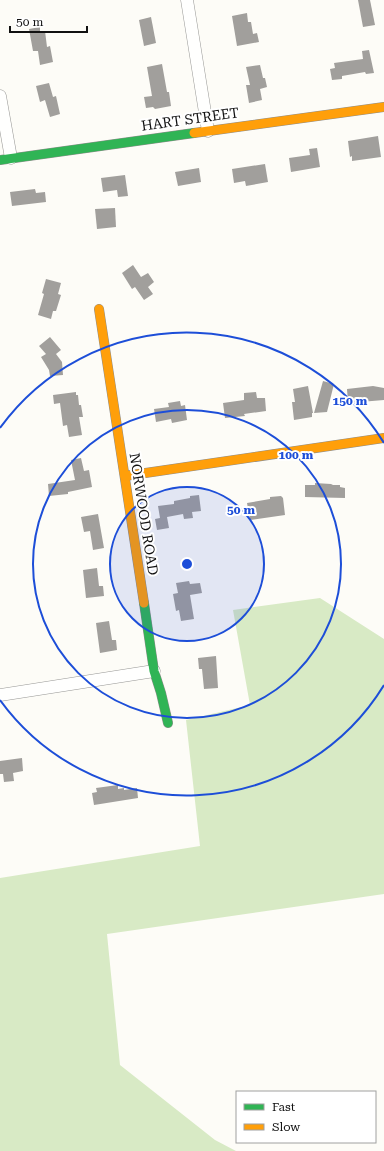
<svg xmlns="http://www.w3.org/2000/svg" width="384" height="1151" font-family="'Roboto Serif',serif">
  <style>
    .forest { fill: #d8eac5 }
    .building { fill: #a19f9c }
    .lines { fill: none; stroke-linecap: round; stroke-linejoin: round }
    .street-casing { stroke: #979795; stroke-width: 13 }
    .fast-casing { stroke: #8e8d8b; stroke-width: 10 }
    .slow-casing { stroke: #8e8d8b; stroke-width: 10 }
    .street { stroke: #fffffe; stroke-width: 12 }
    .fast { stroke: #30b455; stroke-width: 9 }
    .slow { stroke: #ff9f0a; stroke-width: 9 }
    .ring { fill: none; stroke: #1d4ed8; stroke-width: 2 }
    .labels { text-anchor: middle; stroke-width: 4; stroke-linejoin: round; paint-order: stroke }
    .street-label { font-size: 14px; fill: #111; stroke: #fff }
    .centre { fill: #1d4ed8; stroke: #fff; stroke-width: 2 }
    .ring-label { font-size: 12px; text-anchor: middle; font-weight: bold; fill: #1d4ed8; stroke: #fff; stroke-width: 4; stroke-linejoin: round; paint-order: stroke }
  </style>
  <rect width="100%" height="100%" fill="#fdfcf7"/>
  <path class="forest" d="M320,598l64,41v255l-277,40 13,131 95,75 21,11h-236v-273l200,-32 -14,-126 64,-15 -17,-95z"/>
  <g class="building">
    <path d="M358,0h12l5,25 -12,2z"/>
    <path d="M247,13l1,9h3l2,12 4,-1 2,9 -22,4 -5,-30z"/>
    <path d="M151,17l5,26 -12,3 -5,-26z"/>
    <path d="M40,27v5l5,-1 2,16 3,-1 3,16 -13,3 -2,-14h-5l-4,-22z"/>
    <path d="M369,50l5,23 -8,1 -1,-2 -23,4v3l-10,1 -2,-11 5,-1 -1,-5 29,-4 -1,-8z"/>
    <path d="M162,64l5,28h2l2,14 -16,3 -2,-2 -7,1 -2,-11 8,-1 -5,-29z"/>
    <path d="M260,65l3,13h2l2,9 -7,2 2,11 -13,3 -3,-18h4l-4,-18z"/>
    <path d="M49,83l4,14 3,-1 4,18 -10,3 -5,-17 -5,2 -4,-16z"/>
    <path d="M378,136l3,21 -29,4v-5l-2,1 -2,-16z"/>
    <path d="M317,148l3,19 -29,5 -2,-14 21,-3 -1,-6z"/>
    <path d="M265,164l3,18 -22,4 -1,-5 -11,2 -2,-14z"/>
    <path d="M199,168l2,14 -23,4 -3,-14z"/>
    <path d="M125,175l3,21 -10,1 -1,-7 -14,2 -2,-14z"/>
    <path d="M35,189l1,4 9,-1 1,10 -34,4 -2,-14z"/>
    <path d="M115,208l1,19 -19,2 -2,-20z"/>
    <path d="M133,265l8,12 7,-4 6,9 -6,5 5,7 -9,6 -9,-13 -3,2 -10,-16z"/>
    <path d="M46,279l15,4 -3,11 3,1 -5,16h-3l-2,8 -13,-4 6,-21 -2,-1z"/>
    <path d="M50,337l11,13 -5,4 6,8 1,13 -13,1 -1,-6 -8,-13 5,-3 -7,-8z"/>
    <path d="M323,381l11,3 -7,28 -13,1z"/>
    <path d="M308,386l5,27h-1v4l-18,3 -2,-18h3l-2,-13z"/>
    <path d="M373,386l11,2v12l-36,3 -1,-14z"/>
    <path d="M76,392v3h2l1,10h2l2,12h-4l3,18 -13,2 -2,-12 -4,1 -3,-23 -6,1 -1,-9z"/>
    <path d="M256,392l1,6h8l1,13 -22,3 1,2 -20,2 -2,-15 21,-3v-7z"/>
    <path d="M180,401l1,5 4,-1 2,15 -15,3 -1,-4 -15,3 -2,-13 15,-2 -1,-4z"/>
    <path d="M81,458l3,13 5,-1 3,17 -24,5v2l-19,2 -1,-12 27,-4 -4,-20z"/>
    <path d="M315,483l16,1 2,1h7v2l5,1v10l-40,-1v-12h10z"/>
    <path d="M199,495l2,16 -9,1 1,6 -9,1 -1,-5 -16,3 2,11 -12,2 -2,-11 5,-1 -2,-12 16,-2v-3l16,-3v-2z"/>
    <path d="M281,496l2,2 2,17 -35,5 -3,-17 23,-4v-2z"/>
    <path d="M98,514l6,34 -11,2 -3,-19 -6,1 -3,-15z"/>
    <path d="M97,568l2,18h4l1,10 -18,2 -3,-28z"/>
    <path d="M189,581l1,3 10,-1 2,10 -12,2 4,24 -13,2 -2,-11 -3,1 -3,-17 5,-1 -2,-10z"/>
    <path d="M109,621l3,19h4l1,10 -17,3 -4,-30z"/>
    <path d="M216,656l2,32 -14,1 -2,-20h-3l-1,-11z"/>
    <path d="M22,758l1,13 -10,2 1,8 -10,1 -1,-8h-3v-13z"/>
    <path d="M118,785v4l6,-1v2l13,-2 1,10 -44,7 -2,-12 5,-1 -1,-4z"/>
  </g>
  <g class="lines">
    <defs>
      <g id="street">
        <path d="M187,0l21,131"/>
        <path d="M0,96l11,62"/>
        <path d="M0,695l154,-24"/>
      </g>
      <g id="fast">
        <path d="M0,160l194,-27"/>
        <path d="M144,603l10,68 7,22 7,30"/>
      </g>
      <g id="slow">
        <path d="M194,133l190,-26"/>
        <path d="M99,309l45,294"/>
        <path d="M125,476l259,-38"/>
      </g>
    </defs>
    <use href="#street" class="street-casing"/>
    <use href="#fast" class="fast-casing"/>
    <use href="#slow" class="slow-casing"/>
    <use href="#street" class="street"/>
    <use href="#fast" class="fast"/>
    <use href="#slow" class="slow"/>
  </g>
  <circle cx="187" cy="564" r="77" fill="#1d4ed8" fill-opacity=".12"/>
  <g class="ring">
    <circle cx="187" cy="564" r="77"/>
    <circle cx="187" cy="564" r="154"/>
    <path d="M384 685A231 231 0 0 1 0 700M0 428A231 231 0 0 1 384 443"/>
  </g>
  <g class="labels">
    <g class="street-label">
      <text transform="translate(190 119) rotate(-8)" y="5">HART STREET</text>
      <text transform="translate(144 514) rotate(81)" y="5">NORWOOD ROAD</text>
    </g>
  </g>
  <circle cx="187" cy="564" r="6" class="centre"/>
  <g class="ring-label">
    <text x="350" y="405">150 m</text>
    <text x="296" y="459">100 m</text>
    <text x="241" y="514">50 m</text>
  </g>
  <rect x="236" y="1091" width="140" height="52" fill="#ffffff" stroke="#a0a0a0"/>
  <rect x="244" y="1104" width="20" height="6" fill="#30b455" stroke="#a0a0a0"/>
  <text x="272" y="1111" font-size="12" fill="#111111">Fast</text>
  <rect x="244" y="1124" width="20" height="6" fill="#ff9f0a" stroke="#a0a0a0"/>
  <text x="272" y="1131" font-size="12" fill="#111111">Slow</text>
  <path d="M10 26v6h77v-6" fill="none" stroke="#111111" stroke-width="2"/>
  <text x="16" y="26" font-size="12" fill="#111111" stroke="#ffffff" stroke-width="3" paint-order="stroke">50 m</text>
</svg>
